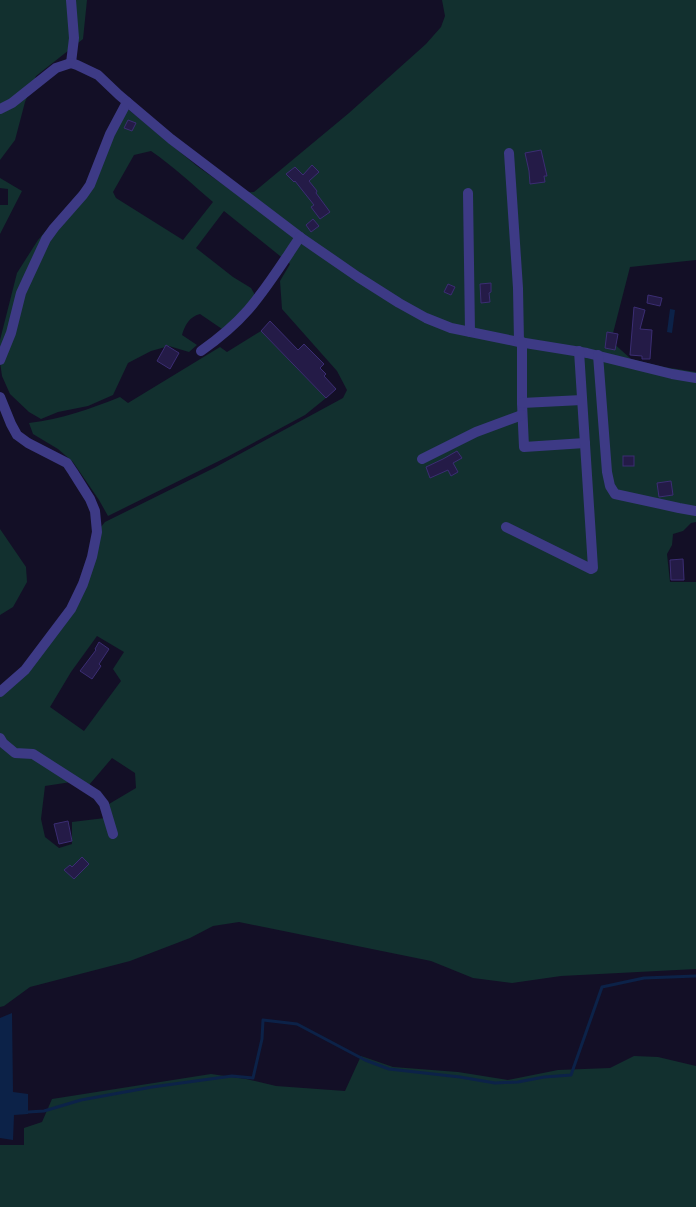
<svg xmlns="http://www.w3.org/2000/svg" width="696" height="1207" font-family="Figtree,sans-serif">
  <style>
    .green { fill: #12302f; fill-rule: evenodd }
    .water { fill: #0c2248 }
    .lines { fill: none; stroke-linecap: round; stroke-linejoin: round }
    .stream { stroke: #0c2248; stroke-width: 3 }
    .building { fill: #241b47; stroke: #3b2d73 }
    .minor { stroke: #3d3a85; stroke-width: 10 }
  </style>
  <rect width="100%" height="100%" fill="#130f26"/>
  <g class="green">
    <path d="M0,0h87l-4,39 -47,37 -11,26 -10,38 -15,20z"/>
    <path d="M442,0h254v260l-66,7 -19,74 20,18 33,8 32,5v150l-5,1 -8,8 -10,3 -1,11 -5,9 3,28h26v387l-135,7 -49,7 -39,-5 -42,-17 -192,-39 -26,4 -23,12 -60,23 -100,26 -26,19 -4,1v-312l69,-77 31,-90 5,-6 109,-54 129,-70 4,-8 -10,-19 -55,-62 -2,-28 10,-17 -66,-53 -28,37 37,29 18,11 4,7 -20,23 -13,11 -22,-15c-11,3 -15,11 -18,21l15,10 -8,7 -20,-6 -18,5 -23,12 -15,32 -25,11 -30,6 -17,7 -12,-7 -19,-18 -8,-18 -2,-14v-22l17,-67 21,-33 50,-58 34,-75 7,3 68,56 38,27 19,-1 95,-79 77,-69 15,-17 4,-11zM151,151c22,15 42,34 62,51l-30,38 -67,-42 -3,-6 21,-37zM97,636l27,16 -11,17 8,12 -37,50 -34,-24 21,-35zM112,758l23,15 1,15 -27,16 -4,14 -33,4v22l-13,4 -14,-11 -4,-18 4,-33 26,-4 18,3z"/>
    <path d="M0,178l22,13 -22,43v-29h8v-16l-8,-1z"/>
    <path d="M261,331l65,67 -21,17 -78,42 -119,59 -9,-16 -26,-38 -15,-13 -25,-15 -4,-11c33,-4 61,-14 91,-26l8,6 92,-56 7,5z"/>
    <path d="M0,529l26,38 1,15 -14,25 -13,8z"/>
    <path d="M361,1056l32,11 65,5 50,8 50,-10 52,-2 24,-12 24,1 38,9v141h-696v-62h24v-17l18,-6 10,-23 159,-25 35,5 30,7 69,5z"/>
  </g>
  <g class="water">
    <path d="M670,309l5,1 -3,23 -5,-1z"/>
    <path d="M12,1013l1,79 15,2v20l-14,1 -1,25 -13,-2v-120z"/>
  </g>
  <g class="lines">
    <path class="stream" d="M28,1112l16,-1 37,-11 71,-13 80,-11 21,2 9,-39 1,-19 34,4 68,36 24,9 71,8 35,6 23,-1 26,-5 27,-2 31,-88 42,-9 52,-2"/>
  </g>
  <g class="building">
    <path d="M128,120l8,3 -4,8 -8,-3z"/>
    <path d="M541,150l6,26h-3l1,6 -15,2 -1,-13 -4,-18z"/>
    <path d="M312,165l7,7 -10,9 8,10 -1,2 14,19 -10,7 -9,-12 3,-2 -19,-24 -1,1 -8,-8 9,-7 8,8z"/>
    <path d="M313,219l6,7 -8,6 -5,-7z"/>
    <path d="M491,283v9l-2,1 1,9 -9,1 -1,-19z"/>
    <path d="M448,284l7,3 -4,8 -7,-3z"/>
    <path d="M648,295l14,3 -2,8 -13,-3z"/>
    <path d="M634,307l11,3 -5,19 12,1 -2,29h-8v-3l-12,-1z"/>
    <path d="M270,321l28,29 6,-6 20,20 -4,4 6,6 -2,2 12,13 -10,9 -65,-67z"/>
    <path d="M607,332l11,2 -3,16 -10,-2z"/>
    <path d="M166,345l13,8 -9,16 -13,-8z"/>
    <path d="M457,451l5,7 -9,5 5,9 -7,4 -3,-6 -18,8 -4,-11 17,-8z"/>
    <rect x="623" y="456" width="11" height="10"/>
    <path d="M671,481l2,14 -14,2 -2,-14z"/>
    <path d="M683,559l1,21h-13l-1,-20z"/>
    <path d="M99,642l10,7 -10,15 2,2 -9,13 -12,-8 16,-21 -1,-1z"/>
    <path d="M68,821l4,20 -13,3 -5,-20z"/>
    <path d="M82,857l7,7 -15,15 -10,-9 6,-5 2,2z"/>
  </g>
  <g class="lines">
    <g class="minor">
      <path d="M71,63l3,-25 -3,-38"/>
      <path d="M0,109l12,-6 44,-35 15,-5 6,2 21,10 21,20 52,44 129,98 58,40 41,26 27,15 25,10 68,14 68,11 85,21 24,4"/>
      <path d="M509,153l9,135 1,54"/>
      <path d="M468,193l2,139"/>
      <path d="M522,342v61l2,44 61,-4"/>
      <path d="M201,351c17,-12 33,-25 47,-41 19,-22 35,-48 52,-73"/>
      <path d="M598,355l9,117 3,14 5,8 64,14 17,3"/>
      <path d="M0,360l11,-27 10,-40 25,-54 8,-11 29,-33 7,-10 20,-51 17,-32"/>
      <path d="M0,397l11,27 6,11 11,8 39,20 6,9 17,27 5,12 2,21 -5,25 -9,27 -12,25 -46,61 -25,22"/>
      <path d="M522,403l60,-3"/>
      <path d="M422,459l54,-27 46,-17"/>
      <path d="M506,527l85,42 2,-1 -14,-217"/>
      <path d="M0,738l3,5 12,10 18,1 64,41 7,9 9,30"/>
    </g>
  </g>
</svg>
